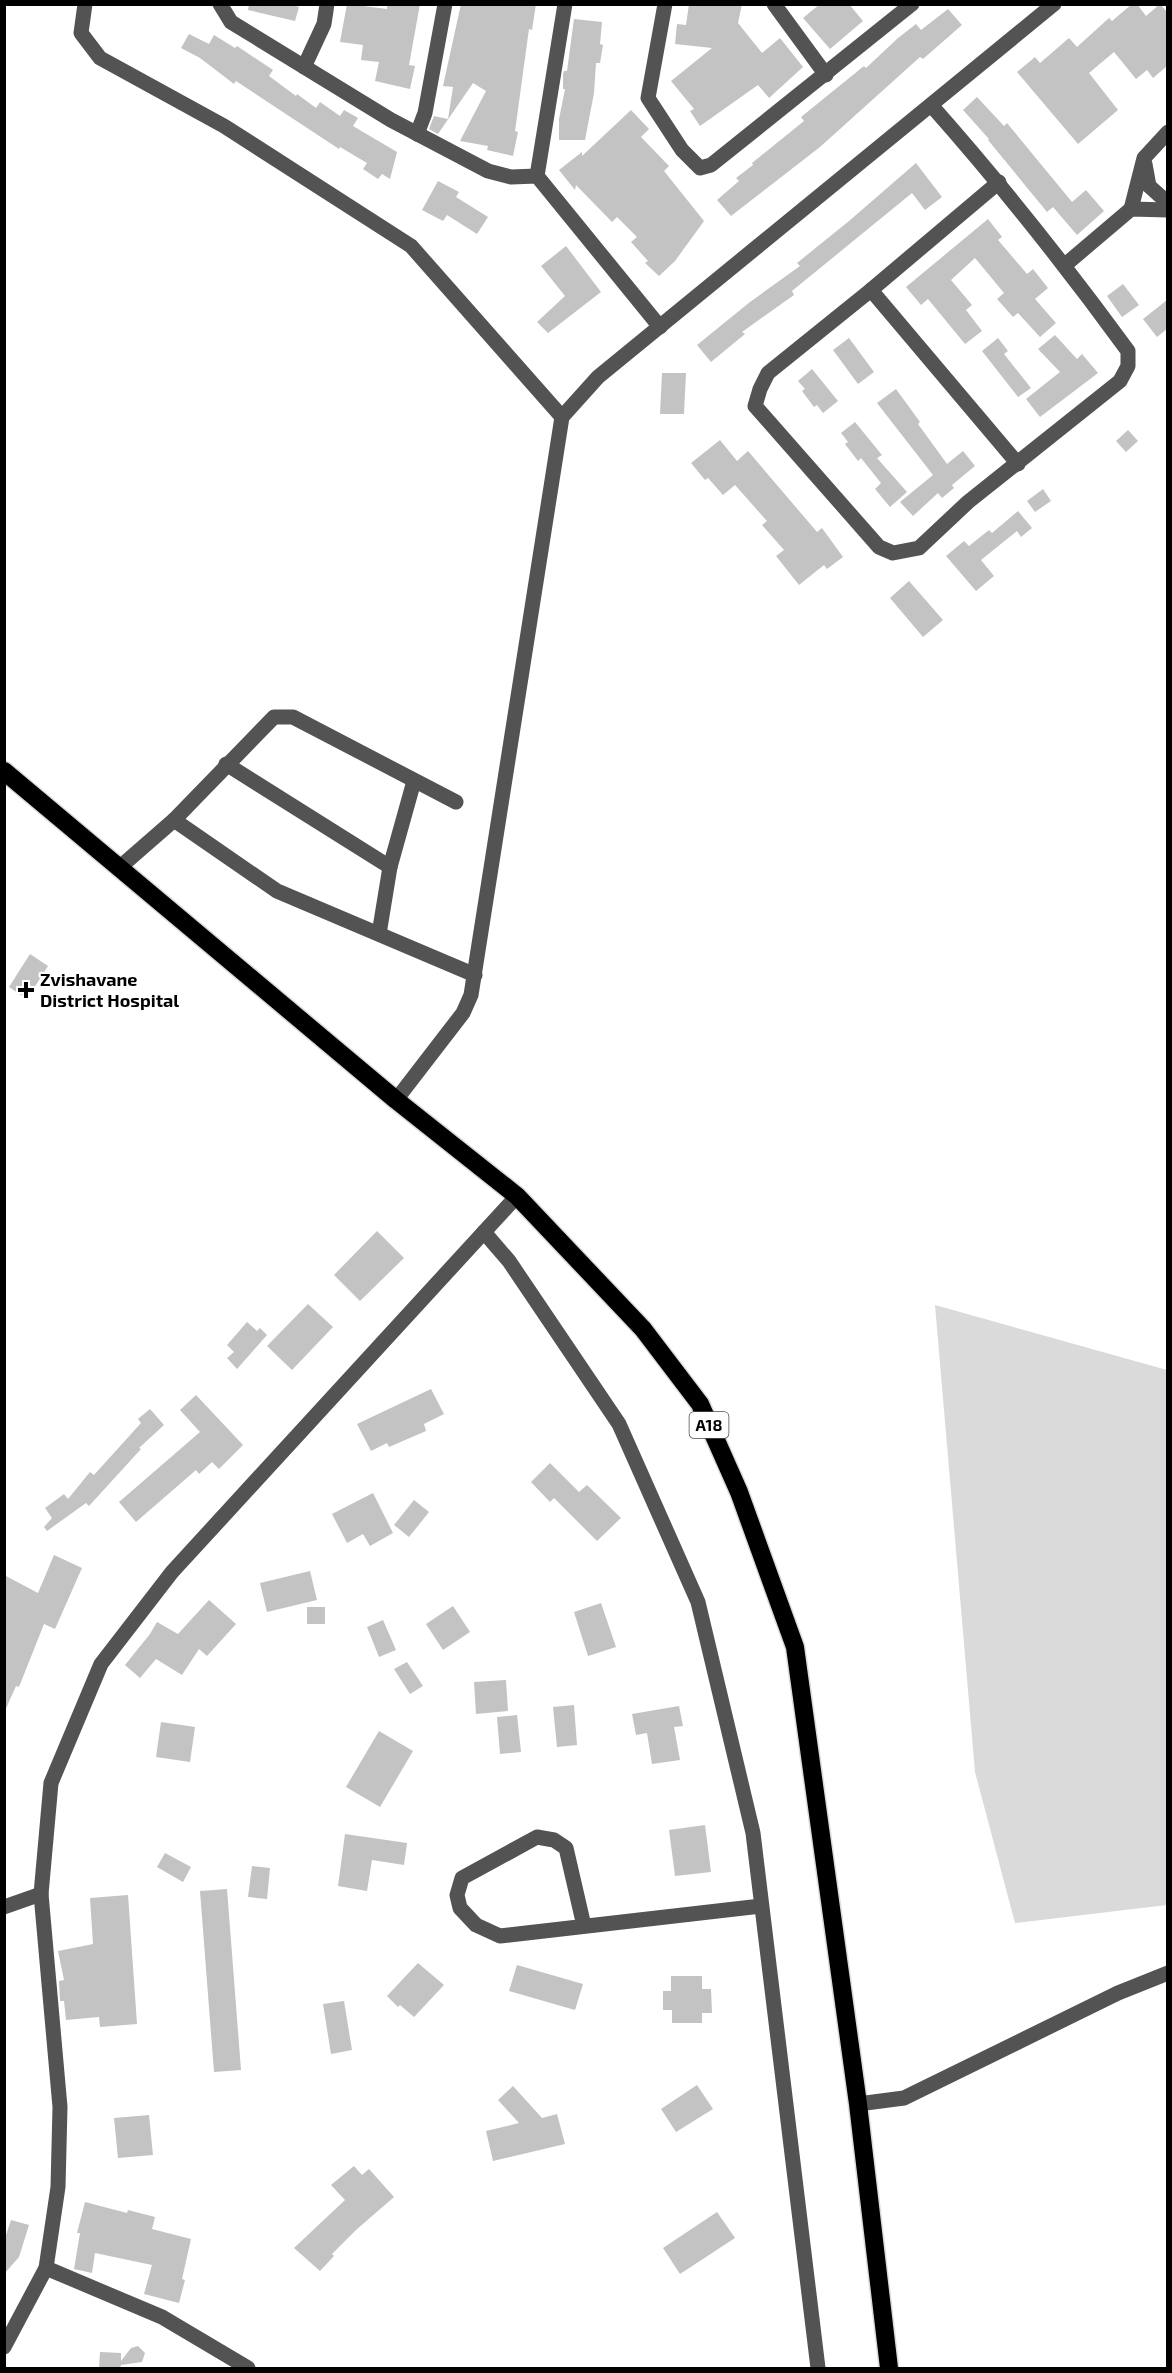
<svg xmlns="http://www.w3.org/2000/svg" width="1172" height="2373" font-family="'Exo 2',sans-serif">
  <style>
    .green { fill: #dadada }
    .building { fill: #c3c3c3 }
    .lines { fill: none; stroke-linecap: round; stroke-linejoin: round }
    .highway-casing { stroke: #dbdbdb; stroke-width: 21 }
    .minor { stroke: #535353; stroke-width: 15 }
    .highway { stroke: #000; stroke-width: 18 }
    .poi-dot { fill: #000; stroke: #fff; stroke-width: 2 }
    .labels { text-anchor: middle; stroke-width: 4.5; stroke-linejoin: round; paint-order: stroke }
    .shield { fill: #fff; stroke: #4c4c4c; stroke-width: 1.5 }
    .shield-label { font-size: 16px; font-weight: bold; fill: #000 }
    .poi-label { font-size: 18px; font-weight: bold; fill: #000; stroke: #fff; text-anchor: start }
  </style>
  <rect width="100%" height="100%" fill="#fff"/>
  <path class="green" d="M935,1305l232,65v535l-152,18 -40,-151z"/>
  <g class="building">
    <path d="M249,4h41l9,3 -4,14 -47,-11z"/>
    <path d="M347,4l40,5v-5h33l-11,61 6,1 -5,23 -35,-8 4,-19 -18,-2 2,-15 -23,-3z"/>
    <path d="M461,4h75l-4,26 -3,-1 -14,102 3,1 -5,24 -26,-6 1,-4 -28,-5 26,-50 -13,-8 -35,51 -9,-5 5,-13 14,3 5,-32 -10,-1z"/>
    <path d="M689,4h53l-4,19 24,30 18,-15 23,29 -34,31 -11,-13 -58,41 -10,-15 4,-2 -23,-28 41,-33 -37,-4 2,-20 9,1z"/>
    <path d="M820,4h29l14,17 -33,28 -27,-31z"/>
    <path d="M1132,4h5l9,12 14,-12 7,8v54l-14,12 -6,-8 -11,9 -22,-27 -25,21 29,37 -40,34 -61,-72 18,-15 5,6 29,-25 8,9 32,-29 3,3z"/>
    <path d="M948,9l14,16 -39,34 -3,-2 -100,90 -89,69 -14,-16 22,-19 -3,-3 17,-13 -1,-2 52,-42 -3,-4 63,-51 2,2 32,-30 18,-14 5,6z"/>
    <path d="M574,19l28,3 -2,22 3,1 -3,18h-4l-2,30 -9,47h-26v-21l6,-30h-2v-15l1,-3h3z"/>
    <path d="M189,34l20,10 5,-9 21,13 2,-2 36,24 -4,6 27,20 1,-2 19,14 4,-6 20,14 4,-6 14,8 -5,8 44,26 -7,27 -8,-5 -4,5 -15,-10 4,-6 -27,-16 -1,2 -103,-68 -2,3 -34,-26 -19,-10z"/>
    <path d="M977,97l27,29 3,-3 65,79 14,-12 18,21 -27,24 -24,-28 -6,5 -59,-72 1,-1 -26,-29z"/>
    <path d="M631,110l18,19 -8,8 28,29 -5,5 40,50 -29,40 -16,15 -14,-13 3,-2 -17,-19 6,-5 -20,-20 -5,5 -36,-37 -1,5 -16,-20 23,-18v4z"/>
    <path d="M916,163l26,34 -17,13 -13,-17 -120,98 2,4 -52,37 3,2 -34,28 -14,-17 53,-43 50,-36 -3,-3 52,-42z"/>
    <path d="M438,181l21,11 -3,5 32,20 -11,17 -30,-19 -4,6 -21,-11z"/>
    <path d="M988,219l14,18 -4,3 29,34 6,-5 15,19 -13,11 21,24 -16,14 -22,-24 -5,4 -16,-18 7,-6 -29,-35 -24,22 21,25 -6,5 16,21 -17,13 -37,-45 -7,6 -15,-18z"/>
    <path d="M566,246l35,46 -53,41 -11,-11 28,-26 -24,-30z"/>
    <path d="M1123,284l16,21 -17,12 -15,-21z"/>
    <path d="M1167,300v29l-10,8 -14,-18z"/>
    <path d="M1055,335l22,24 5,-5 16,19 -58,44 -14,-18 34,-27 -22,-23z"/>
    <path d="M849,338l25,34 -16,12 -25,-34z"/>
    <path d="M998,338l10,13 -4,3 27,34 -13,9 -36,-46z"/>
    <path d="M812,369l26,32 -15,12 -6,-8 -3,2 -12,-16 3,-2 -7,-8z"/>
    <path d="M662,373h24l-2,41h-24z"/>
    <path d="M896,389l24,33 -2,2 29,40 16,-13 12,15 -23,19 2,3 -12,10 -4,-5 -25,23 -13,-14 33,-27 -56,-72z"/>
    <path d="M855,422l27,33 -5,3 30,34 -17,15 -15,-18 6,-6 -20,-25 -3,3 -13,-17 3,-2 -7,-9z"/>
    <path d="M1128,430l10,11 -12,11 -10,-11z"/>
    <path d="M720,440l17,21 11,-10 69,81 5,-4 21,29 -16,12 -3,-4 -25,20 -23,-29 8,-6 -22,-25 5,-4 -32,-36 -12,10 -15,-17 -3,2 -14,-17z"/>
    <path d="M1043,489l8,12 -16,11 -8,-11z"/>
    <path d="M1018,511l14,17 -11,9 -4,-6 -36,29 13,16 -18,15 -30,-35 18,-15 5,5 20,-16 3,3z"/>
    <path d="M909,581l34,39 -20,17 -33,-39z"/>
    <path d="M30,954l18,12 -21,33 -18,-12z"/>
    <path d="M377,1231l27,27 -44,43 -26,-26z"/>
    <path d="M308,1304l25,23 -41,43 -25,-24z"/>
    <path d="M247,1322l10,9 3,-3 7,7 -30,34 -10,-11 7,-6 -7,-7z"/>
    <path d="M431,1389l13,25 -20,10 2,7 -37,16 -2,-4 -16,8 -14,-27z"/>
    <path d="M196,1395l47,50 -24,24 -7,-7 -13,12 -3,-4 -60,52 -17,-20 81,-70 -20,-22z"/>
    <path d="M150,1409l14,16 -25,23 2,1 -52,57 -3,-3 -39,28 -3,-4 8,-9 -7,-10 19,-14 4,5 22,-27 4,3 47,-52 -3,-4z"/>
    <path d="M550,1463l29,29 8,-7 34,33 -24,23 -43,-43 -4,4 -19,-20z"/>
    <path d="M373,1493l20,40 -23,13 -7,-12 -16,9 -15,-29z"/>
    <path d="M414,1500l15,12 -20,25 -15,-12z"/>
    <path d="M54,1555l28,13 -27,61 -11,-5 -25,63 -3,-1 -12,27v-138l34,18z"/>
    <path d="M310,1571l7,29 -50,12 -7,-29z"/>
    <path d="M209,1600l27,24 -29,32 -8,-7 -17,26 -26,-16 -16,19 -15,-13 25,-31 7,-12 21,12z"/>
    <path d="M601,1603l15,44 -28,9 -14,-44z"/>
    <path d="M453,1606l17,26 -27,18 -17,-26z"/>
    <rect x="307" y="1607" width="18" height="17"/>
    <path d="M383,1620l13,30 -17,7 -12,-30z"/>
    <path d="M407,1662l16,24 -13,8 -16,-25z"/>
    <path d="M506,1680l2,31 -32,3 -2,-32z"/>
    <path d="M574,1705l3,40 -20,2 -4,-40z"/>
    <path d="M679,1706l4,20 -9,1 6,33 -28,4 -5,-31 -11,2 -4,-21z"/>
    <path d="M517,1715l4,37 -21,2 -3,-37z"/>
    <path d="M161,1722l34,5 -5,35 -34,-5z"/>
    <path d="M379,1731l34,20 -33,56 -34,-20z"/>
    <path d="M705,1825l6,47 -36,4 -6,-46z"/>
    <path d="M345,1834l62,9 -3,22 -32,-5 -5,31 -29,-5z"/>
    <path d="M165,1853l26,14 -8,15 -26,-15z"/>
    <path d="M252,1866l18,2 -3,31 -19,-2z"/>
    <path d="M227,1889l14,181 -27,2 -14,-181z"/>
    <path d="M128,1895l9,129 -37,3 -1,-10 -33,3 -2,-19h-4l-1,-20 5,-1 -6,-29 35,-7 -3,-46z"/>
    <path d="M418,1963l26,22 -30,32 -14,-12 -2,2 -11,-11z"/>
    <path d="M517,1965l66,19 -8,26 -66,-19z"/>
    <path d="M671,1976h31v13h9l1,24h-10v10h-30v-13h-9v-19h8z"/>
    <path d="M344,2001l8,49 -21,4 -8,-50z"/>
    <path d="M697,2085l16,24 -37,23 -15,-23z"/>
    <path d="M513,2086l29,32 15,-4 8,30 -72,17 -7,-30 33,-8 -21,-23z"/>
    <path d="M149,2115l4,40 -35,3 -4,-40z"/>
    <path d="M354,2166l8,9 7,-6 25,28 -38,33 -24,24 2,2 -14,15 -26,-23 51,-48 -14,-15z"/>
    <path d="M85,2202l42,11 1,-3 27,7 -3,12 39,10 -9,40 3,1 -6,23 -35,-9 8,-29 -57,-12 -3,20 -18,-4 6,-36h-3z"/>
    <path d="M717,2212l18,26 -55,36 -17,-26z"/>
    <path d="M11,2220l18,5 -10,32 -15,17v-33z"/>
    <path d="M138,2346l7,7 -3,9 -21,3 -1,3h-21l1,-16 21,1v8l10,-13z"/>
  </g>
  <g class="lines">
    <defs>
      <path id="highway" d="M4,771l392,329 121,96 126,133 57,75 39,88 56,155 63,457 31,264"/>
    </defs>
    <use href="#highway" class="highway-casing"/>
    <g class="minor">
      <path d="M85,4l-4,29 19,25 124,68 187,120 151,171"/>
      <path d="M220,4l11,18 160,98 97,51 23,6 26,-1 123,151"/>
      <path d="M665,4l-17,94 34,52 18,18 11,-3 201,-161"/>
      <path d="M774,4l52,71"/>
      <path d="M304,67l20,-43 3,-20"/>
      <path d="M417,134l8,-21 20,-109"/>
      <path d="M1145,164l4,22 19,17"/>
      <path d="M537,176l28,-172"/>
      <path d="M999,182l-128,108 147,174"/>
      <path d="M1131,209l13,-51 24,-26"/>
      <path d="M1065,265l66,-56 37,1"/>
      <path d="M871,290l-103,83 -8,16 -5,17 124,141 14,6 26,-5 49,-46 152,-121 8,-15v-15c-62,-85 -127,-167 -197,-246"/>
      <path d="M226,764l164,103"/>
      <path d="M174,820l103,71 198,84"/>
      <path d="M119,868l55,-48 100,-103h19l163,85"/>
      <path d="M379,934l11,-67 24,-86"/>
      <path d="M396,1100l67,-87 8,-18 91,-578 36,-40 456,-373"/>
      <path d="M484,1232l25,29 110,163 79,178 55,231 65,535"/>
      <path d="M4,1907l37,-13"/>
      <path d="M584,1926l-18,-78 -12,-8 -17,-3 -75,41 -5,17 3,13 16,17 24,11 261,-30"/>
      <path d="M858,2104l46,-6 214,-105 50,-20"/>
      <path d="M46,2268l116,49 86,51"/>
      <path d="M4,2347l42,-79 12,-81 2,-80 -19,-213 10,-111 50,-119 71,-92 345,-376"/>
    </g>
    <use href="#highway" class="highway"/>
  </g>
  <path class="poi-dot" d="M23 981h6v6h6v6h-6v6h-6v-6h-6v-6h6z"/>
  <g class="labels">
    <rect class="shield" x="689.5" y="1412" width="39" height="26" rx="4.5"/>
    <g class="shield-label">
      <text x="709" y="1431">A18</text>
    </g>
    <g class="poi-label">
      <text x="40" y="986">Zvishavane<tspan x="40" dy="21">District Hospital</tspan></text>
    </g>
  </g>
  <rect width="1172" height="2373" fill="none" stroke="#000000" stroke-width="12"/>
</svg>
